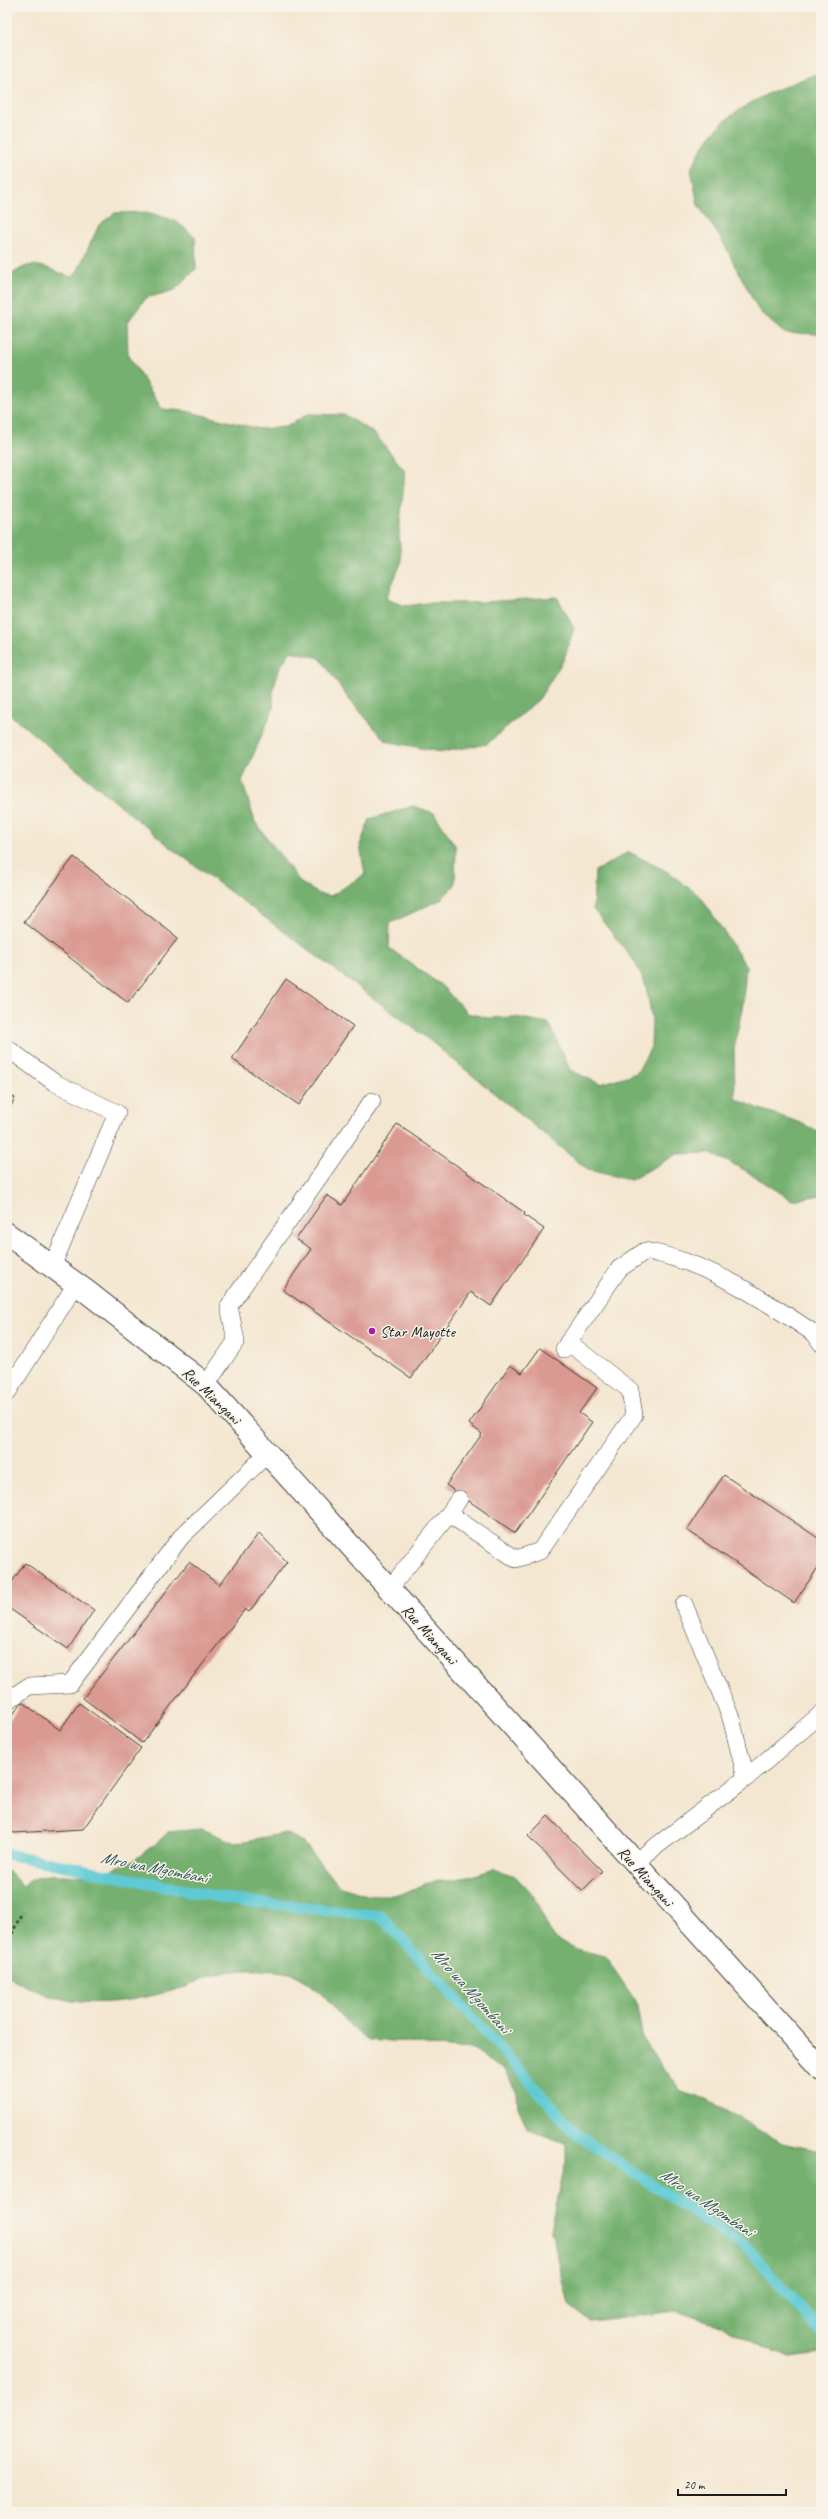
<svg xmlns="http://www.w3.org/2000/svg" width="828" height="2519" font-family="Caveat,sans-serif">
  <style>
    .forest { fill: #75b070; stroke: #486646 }
    .lines { fill: none; stroke-linecap: round; stroke-linejoin: round }
    .stream { stroke: #5ecad4; stroke-width: 11 }
    .building { fill: #da9a92 }
    .service-casing { stroke: #3c3a37; stroke-width: 18 }
    .minor-casing { stroke: #3c3a37; stroke-width: 24 }
    .path { stroke: #3c3a37; stroke-width: 2.5; stroke-dasharray: 3 3; stroke-linecap: butt }
    .service { stroke: #fff; stroke-width: 17 }
    .minor { stroke: #fff; stroke-width: 22 }
    .poi-dot { fill: #b5179e; stroke: #f7f3e8; stroke-width: 1.5 }
    .labels { text-anchor: middle; stroke-width: 3; stroke-linejoin: round; paint-order: stroke }
    .poi-label { font-size: 16px; fill: #1c1c1c; stroke: #f7f3e8; text-anchor: start }
    .street-label { font-size: 16px; fill: #1c1c1c; stroke: #f7f3e8 }
    .water-label { font-size: 17px; font-style: italic; fill: #33595c; stroke: #f7f3e8 }
  </style>
  <rect width="100%" height="100%" fill="#f7f3e8"/>
  <filter id="ink" filterUnits="userSpaceOnUse"><feTurbulence type="fractalNoise" baseFrequency=".025" numOctaves="2"/><feDisplacementMap in="SourceGraphic" scale="8" xChannelSelector="R" yChannelSelector="G"/><feConvolveMatrix kernelMatrix="1 2 1 2 8 2 1 2 1" color-interpolation-filters="sRGB"/></filter>
  <filter id="wash" filterUnits="userSpaceOnUse"><feTurbulence type="fractalNoise" baseFrequency=".012" numOctaves="4" result="noise"/><feDisplacementMap in="SourceGraphic" scale="16" xChannelSelector="R" yChannelSelector="G"/><feGaussianBlur stdDeviation="0.9" result="paint"/><feColorMatrix in="noise" values="0 0 0 0 0 0 0 0 0 0 0 0 0 0 0 0 0 1.4 0 .05"/><feComposite in="paint" operator="in"/></filter>
  <g filter="url(#wash)">
    <rect width="100%" height="100%" fill="#f4e7d1"/>
    <g class="forest">
      <path d="M821,72v262l-37,-1 -25,-22 -37,-71 -24,-35 -7,-36c6,-11 12,-25 21,-35 27,-32 71,-47 109,-62z"/>
      <path d="M147,212l29,9 19,16 1,32 -21,21 -29,8 -19,25 1,32 34,54 24,2 73,18 27,-2 22,-13 37,1 30,19 30,37 -6,63 2,29 -15,36 19,7 22,-3h42l88,-6 17,31 -10,31 -25,40 -52,45 -46,8 -55,-11 -38,-43 -28,-40 -29,-7 -11,16 -7,22v20l-31,72 13,41 46,61 18,11 12,2 34,-22 -5,-29 10,-26 43,-13 21,7 22,34 -1,38 -15,15 -50,23 -1,25 53,38 25,27 21,5 26,-1 35,6 21,47 30,14 37,-11 14,-26 1,-28 -6,-33 -11,-24 -42,-53 2,-38 34,-19 39,20 33,25 45,69 -3,37 -9,46 1,49c28,15 59,19 86,35v62l-29,5 -49,-31 -34,-16 -32,1 -46,26 -43,-10 -160,-131 -254,-189 -167,-138v-435c6,-3 13,-9 20,-11 14,-4 31,8 45,11l5,-5 22,-47 16,-12z"/>
      <path d="M202,1829l33,14 51,-10 18,10 34,43 29,9h32l28,-12 42,-6 25,-8 21,7 18,19 20,43 24,11 28,7 31,46 6,32 4,11 35,47 28,8 73,43 39,8v202l-31,4 -22,-8 -53,-26 -40,-12 -84,11 -22,-17 -18,-75 15,-69v-18l-38,-14 -10,-22 -1,-14 -12,-22 -35,-23c-27,3 -51,-7 -78,-7 -7,-1 -18,1 -24,-2 -31,-17 -43,-54 -78,-66 -8,-2 -18,-2 -27,-3 -18,-1 -36,1 -54,6 -9,3 -18,10 -27,12 -64,18 -117,25 -175,-13v-105l16,16c21,-18 42,-8 68,-11 30,-4 56,-21 77,-43z"/>
    </g>
    <g class="lines">
      <path class="stream" d="M7,1854l226,46 148,16 197,219 170,114 73,83"/>
    </g>
    <g id="blocks">
      <g class="building">
        <path d="M74,857l104,81 -50,65 -104,-81z"/>
        <path d="M286,979l67,47 -54,79 -67,-46z"/>
        <path d="M7,1094l8,4 -8,16z"/>
        <path d="M397,1124l128,89 -1,2 20,14 -53,77 -20,-14 -60,86 -128,-88 28,-41 -15,-10 31,-44 15,10z"/>
        <path d="M540,1348l57,40 -18,25 13,9 -77,111 -69,-48 36,-51 -13,-10 41,-59 12,8z"/>
        <path d="M724,1475l97,65v23l-27,40 -107,-73z"/>
        <path d="M259,1533l28,29 -38,50 -4,-3 -103,134 -59,-45 106,-136 30,23z"/>
        <path d="M25,1563l69,47 -26,39 -61,-42v-18z"/>
        <path d="M22,1702l38,28 19,-27 62,45 -58,81 -69,4 -7,-5v-105z"/>
        <path d="M548,1816l54,55 -20,20 -54,-55z"/>
      </g>
    </g>
  </g>
  <g filter="url(#ink)">
    <use href="#blocks" fill-opacity="0" stroke="#3c3a37" stroke-width="1"/>
    <g class="lines">
      <defs>
        <g id="service">
          <path d="M7,1048l48,35 62,30 -65,154"/>
          <path d="M564,1349l55,-80 26,-18c63,11 118,48 170,83l6,9"/>
          <path d="M206,1385l30,-44 -7,-35 143,-205"/>
          <path d="M7,1393l69,-109"/>
          <path d="M449,1514l67,45 24,-8 94,-136 -4,-25 -62,-48"/>
          <path d="M390,1588l59,-74 10,-15"/>
          <path d="M684,1604l47,114 15,60"/>
          <path d="M7,1701l22,-15 41,-2 111,-147 88,-85"/>
          <path d="M634,1863l112,-85 75,-64"/>
        </g>
        <path id="minor" d="M7,1234l79,57 120,94 615,684"/>
      </defs>
      <use href="#service" class="service-casing"/>
      <use href="#minor" class="minor-casing"/>
      <path class="path" d="M7,1945l15,-33"/>
      <use href="#service" class="service"/>
      <use href="#minor" class="minor"/>
    </g>
  </g>
  <circle class="poi-dot" cx="372" cy="1331" r="4"/>
  <g class="labels">
    <g class="poi-label">
      <text x="380" y="1337">Star Mayotte</text>
    </g>
    <g class="street-label">
      <text transform="translate(212 1395) rotate(44)" y="6">Rue Miangani</text>
      <text transform="translate(430 1634) rotate(48)" y="6">Rue Miangani</text>
      <text transform="translate(646 1876) rotate(48)" y="6">Rue Miangani</text>
    </g>
    <g class="water-label">
      <text transform="translate(154 1867) rotate(11)" y="6">Mro wa Mgombani</text>
      <text transform="translate(471 1990) rotate(48)" y="6">Mro wa Mgombani</text>
      <text transform="translate(707 2202) rotate(34)" y="6">Mro wa Mgombani</text>
    </g>
  </g>
  <rect width="828" height="2519" fill="none" stroke="#f7f3e8" stroke-width="24"/>
  <path d="M678 2489v6h108v-6" fill="none" stroke="#1c1c1c" stroke-width="2"/>
  <text x="684" y="2489" font-size="12" fill="#1c1c1c" stroke="#f7f3e8" stroke-width="3" paint-order="stroke">20 m</text>
</svg>
